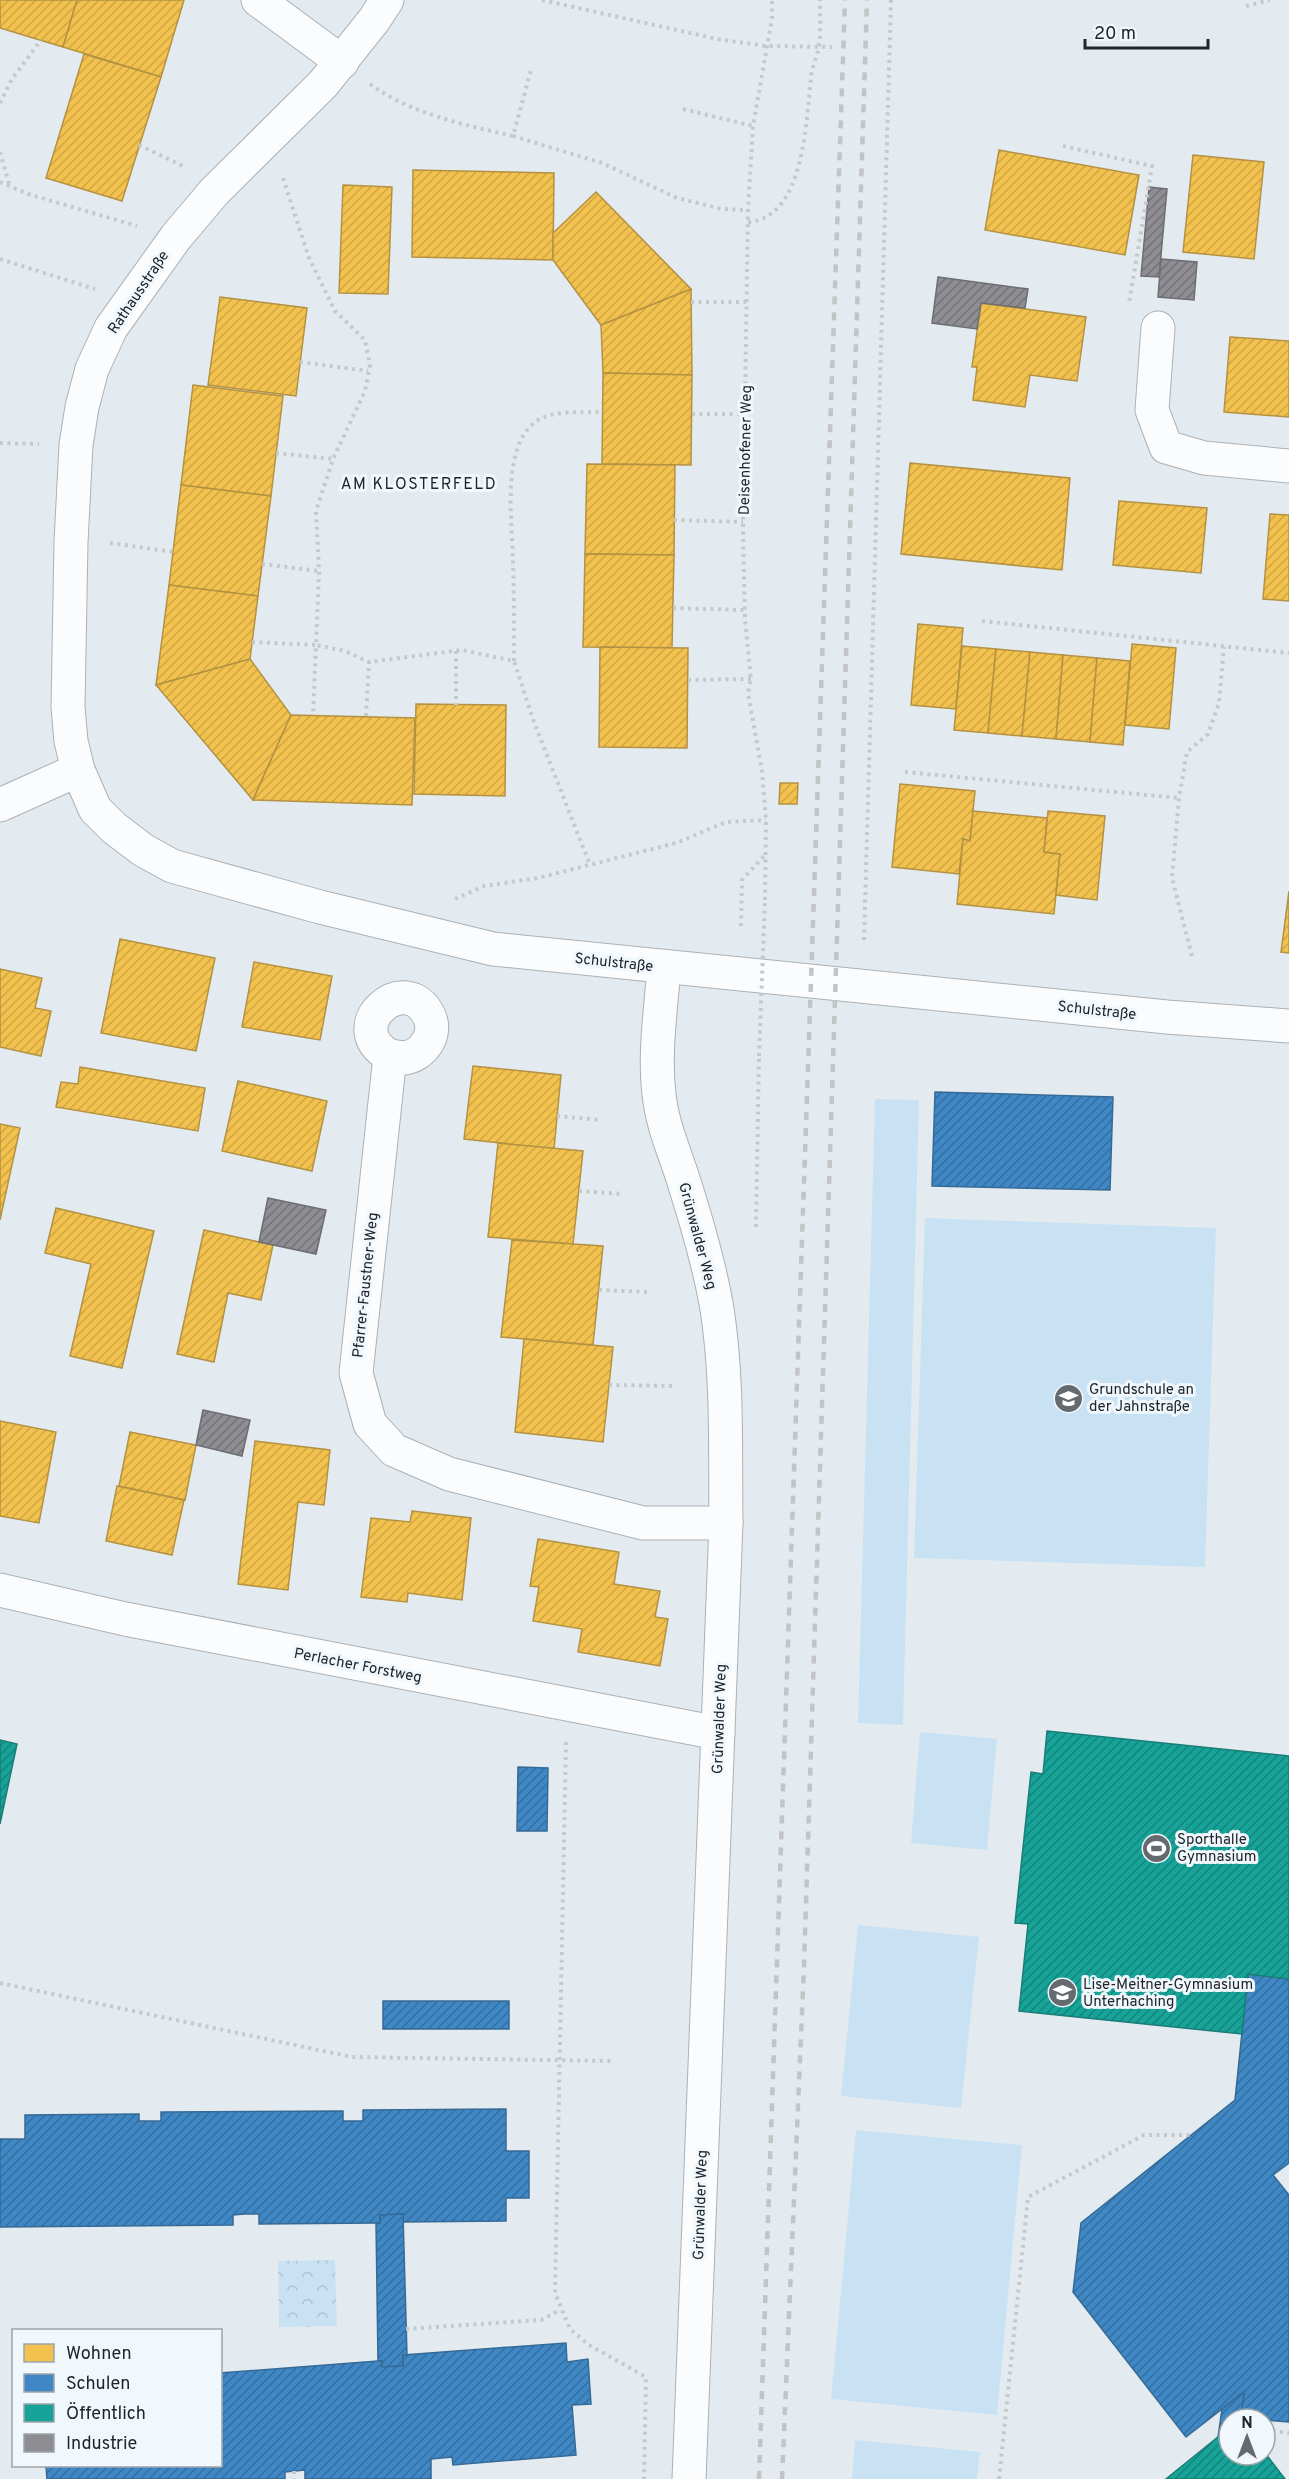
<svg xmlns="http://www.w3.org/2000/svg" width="1289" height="2479" font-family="Overpass,sans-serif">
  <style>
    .grass { fill: #c8e2f3 }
    .park { fill: url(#park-crowns) }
    .homes { fill: url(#homes-hatch); stroke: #b39243; stroke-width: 1.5 }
    .schools { fill: url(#schools-hatch); stroke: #366a96; stroke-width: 1.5 }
    .public { fill: url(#public-hatch); stroke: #1a7d77; stroke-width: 1.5 }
    .industry { fill: url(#industry-hatch); stroke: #6c6e72; stroke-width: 1.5 }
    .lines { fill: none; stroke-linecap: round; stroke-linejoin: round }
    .minor-casing { stroke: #abb1b5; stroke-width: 35 }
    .path { stroke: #c6c9ca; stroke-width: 4; stroke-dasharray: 3 4.5; stroke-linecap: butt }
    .minor { stroke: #fbfcfd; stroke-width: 33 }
    .rail { stroke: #c2c4c5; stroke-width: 4.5; stroke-dasharray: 8 8; stroke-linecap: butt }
    .path-bridge { stroke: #c6c9ca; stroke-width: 4; stroke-dasharray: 3 4.5; stroke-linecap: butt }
    .labels { text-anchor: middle; stroke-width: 6; stroke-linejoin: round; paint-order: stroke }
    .street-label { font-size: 15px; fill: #202529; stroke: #f0f8fe }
    .poi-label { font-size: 15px; fill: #202529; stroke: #f0f8fe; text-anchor: start }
    .neighbourhood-label { font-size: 16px; letter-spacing: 1.5px; fill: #202529; stroke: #f0f8fe }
  </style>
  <defs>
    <pattern id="park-crowns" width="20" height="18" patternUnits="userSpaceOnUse" patternTransform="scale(1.5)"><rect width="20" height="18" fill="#c8e2f3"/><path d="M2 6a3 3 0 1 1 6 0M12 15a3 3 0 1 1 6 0" fill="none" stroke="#acc2d0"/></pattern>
    <pattern id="homes-hatch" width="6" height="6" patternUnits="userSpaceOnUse" patternTransform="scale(1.5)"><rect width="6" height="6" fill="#f2c14e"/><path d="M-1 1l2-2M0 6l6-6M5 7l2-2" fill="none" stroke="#cfa644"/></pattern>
    <pattern id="schools-hatch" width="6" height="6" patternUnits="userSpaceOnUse" patternTransform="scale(1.5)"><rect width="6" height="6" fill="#3f88c5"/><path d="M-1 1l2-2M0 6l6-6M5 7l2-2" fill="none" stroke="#346fa0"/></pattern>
    <pattern id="public-hatch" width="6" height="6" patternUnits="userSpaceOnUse" patternTransform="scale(1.5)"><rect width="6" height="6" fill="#17a398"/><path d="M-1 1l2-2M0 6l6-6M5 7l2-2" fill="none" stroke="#14857c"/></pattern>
    <pattern id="industry-hatch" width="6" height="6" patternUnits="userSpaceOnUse" patternTransform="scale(1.5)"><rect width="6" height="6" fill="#8d8d92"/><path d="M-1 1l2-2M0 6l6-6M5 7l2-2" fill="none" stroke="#737377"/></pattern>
  </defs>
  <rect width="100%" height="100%" fill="#e4ebf0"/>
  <g class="grass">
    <path d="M875,1099l44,1 -16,625 -45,-2z"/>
    <path d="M925,1218l291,10 -11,339 -291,-9z"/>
    <path d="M920,1732l77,7 -10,111 -76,-7z"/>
    <path d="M858,1925l121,12 -18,171 -120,-12z"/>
    <path d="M856,2130l166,15 -25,270 -166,-16z"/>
    <path d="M855,2440l125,12 -3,27h-125z"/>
  </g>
  <path class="park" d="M335,2260l2,66 -58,1 -1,-66z"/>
  <g class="homes">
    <path d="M0,0h77l-14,47 -63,-19z"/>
    <path d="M77,0h107l-23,77 -98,-30z"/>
    <path d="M84,54l77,23 -39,124 -76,-23z"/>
    <path d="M999,150l140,25 -14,80 -140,-25z"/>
    <path d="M1193,155l71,7 -10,97 -71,-7z"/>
    <path d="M413,170l141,3 -1,87 -141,-3z"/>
    <path d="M343,185l49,2 -4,107 -49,-1z"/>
    <path d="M596,192l95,97 -90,36 -48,-65v-27z"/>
    <path d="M691,289l1,86 -89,-2 -2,-48z"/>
    <path d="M220,297l87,11 -11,88 -88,-11z"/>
    <path d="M981,303l105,14 -9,64 -47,-6 -5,32 -52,-7 4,-33h-5z"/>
    <path d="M1230,337l59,4v76l-65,-5z"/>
    <path d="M603,373l89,2 -1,90 -89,-1z"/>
    <path d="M193,385l90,11 -12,100 -90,-11z"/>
    <path d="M910,463l160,15 -8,92 -161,-16z"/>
    <path d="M587,464l88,1 -1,90 -89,-1z"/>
    <path d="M181,485l90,11 -13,100 -89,-11z"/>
    <path d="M1119,501l88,7 -6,65 -88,-8z"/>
    <path d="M1270,514l19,1v86l-26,-2z"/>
    <path d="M585,554l89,1 -2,93 -89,-1z"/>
    <path d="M169,585l89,11 -8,63 -94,26z"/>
    <path d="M918,624l45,4 -7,81 -45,-4z"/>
    <path d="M1132,644l44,4 -7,81 -44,-4z"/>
    <path d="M962,646l34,3 -8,84 -34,-3z"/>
    <path d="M600,647l88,1 -1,100 -88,-1z"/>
    <path d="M996,649l34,3 -8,84 -34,-3z"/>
    <path d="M1030,652l33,3 -7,84 -34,-3z"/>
    <path d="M1063,655l34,3 -7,84 -34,-3z"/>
    <path d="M1097,658l33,3 -7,84 -33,-3z"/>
    <path d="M250,659l41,56 -38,85 -97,-115z"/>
    <path d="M416,704l90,1 -1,91 -91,-2z"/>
    <path d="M291,715l124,3 -3,87 -159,-5z"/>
    <path d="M780,783h18l-1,21h-18z"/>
    <path d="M900,784l75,7 -5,50 -7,-2 -4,35 -67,-7z"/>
    <path d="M973,811l74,7 -3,34 16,2 -6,60 -97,-10 6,-65 7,2z"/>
    <path d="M1048,811l57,5 -8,84 -41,-5 4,-41 -16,-2z"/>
    <path d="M1289,891v62l-8,-1z"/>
    <path d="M120,939l95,19 -19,93 -95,-18z"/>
    <path d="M254,962l78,14 -12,64 -78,-13z"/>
    <path d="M0,969l42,9 -7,30 16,3 -10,45 -41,-9z"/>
    <path d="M473,1066l88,9 -7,74 -90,-10z"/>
    <path d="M80,1067l125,21 -7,43 -142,-24 5,-25 17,2z"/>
    <path d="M238,1081l89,20 -15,70 -90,-20z"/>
    <path d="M0,1124l20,4 -20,92z"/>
    <path d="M498,1143l85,8 -10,93 -85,-7z"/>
    <path d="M56,1208l98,23 -32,137 -52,-12 21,-92 -46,-11z"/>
    <path d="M204,1230l69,15 -12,55 -33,-7 -14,69 -37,-8z"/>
    <path d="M512,1240l91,6 -10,99 -92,-8z"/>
    <path d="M524,1339l89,8 -10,95 -88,-10z"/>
    <path d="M0,1421l56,11 -17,91 -39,-7z"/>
    <path d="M130,1432l66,13 -11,55 -66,-14z"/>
    <path d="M255,1441l75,9 -6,55 -26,-3 -10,88 -50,-6z"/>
    <path d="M117,1486l67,14 -12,55 -66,-14z"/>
    <path d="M412,1511l59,7 -9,82 -54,-7 -1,9 -46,-5 10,-79 39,4z"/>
    <path d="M538,1539l81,13 -5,32 46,7 -5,26 13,2 -8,47 -82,-14 4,-23 -49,-8 6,-34 -9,-1z"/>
  </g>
  <g class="schools">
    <path d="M935,1092l178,5 -3,93 -178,-4z"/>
    <path d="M518,1767l30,1 -1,63h-30z"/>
    <path d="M1248,1974l41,5v184l-16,12 16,20v227l-48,-4 3,-26 -58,45 -113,-145 8,-69 154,-123z"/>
    <rect x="383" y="2001" width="126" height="28"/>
    <path d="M506,2109v42h23v47h-23v23l-103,1v-8l-23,1v8h-4l-117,1v-10h-15l-11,1v10l-233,2v-88h25v-24l114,-1v7h22v-9l182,-1v10h20v-11z"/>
    <path d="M403,2214l4,141h-4v11l-21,1v-6h-4l-2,-138h4v-8z"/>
    <path d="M566,2343l1,19 21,-3 3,45 -19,1 4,50 -123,10 -1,-8 -21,2v20h-126v-9l-20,2v7h-238l-1,-13h174v-93l158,-12h4v6l21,-1v-11z"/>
    <path d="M1244,2392l-3,26 -12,1v9l-11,9 4,-28z"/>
  </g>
  <g class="public">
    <path d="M1047,1731l242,25v223l-41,-5 -6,60 -223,-23 9,-87 -13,-1 16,-151 12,2z"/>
    <path d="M0,1740l17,4 -17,80z"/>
    <path d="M1229,2428v27h36v-2l20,26h-119z"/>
  </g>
  <g class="industry">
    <path d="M1149,187l18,2 -8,88 -18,-1z"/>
    <path d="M1161,259l36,3 -3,38 -36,-3z"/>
    <path d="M938,277l90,12 -3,19 -44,-5 -4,26 -45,-6z"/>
    <path d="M268,1198l58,12 -10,44 -57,-12z"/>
    <path d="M203,1410l47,10 -8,36 -46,-11z"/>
  </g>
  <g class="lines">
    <defs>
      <g id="minor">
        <path d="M258,0l84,62"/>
        <path d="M387,0l-13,20 -51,64 -109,108 -38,45 -65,91 -19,41 -10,38 -6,38 -5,97 -3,165 3,34 7,29 17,39 19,19 29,22 29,16 148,41 173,42 674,68 122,9"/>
        <path d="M1158,328l-6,82 14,37 38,11 85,8"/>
        <path d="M0,805l78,-35"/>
        <path d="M664,967c-3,42 -10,86 -5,127 3,31 16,59 25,88 13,41 26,85 33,127 11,71 8,142 9,214l-37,956"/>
        <path d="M390,1056c4,0 9,2 14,2 19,-2 34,-24 25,-42 -23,-48 -91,11 -39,40l-34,317 14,51 24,26 55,24 194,49h83"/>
        <path d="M0,1590l125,29 593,114"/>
      </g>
    </defs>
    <use href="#minor" class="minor-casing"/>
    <g class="path">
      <path d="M542,0l175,39 49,7 66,1"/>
      <path d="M1246,6l24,-6"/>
      <path d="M370,84c41,30 95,41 143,52l18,-66"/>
      <path d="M0,103l12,-24 29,-39"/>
      <path d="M683,109l70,17"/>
      <path d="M513,136l89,27 75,35 45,11 26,1"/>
      <path d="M139,145l46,22"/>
      <path d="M1063,146l89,20 -23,137"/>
      <path d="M0,152l9,32"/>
      <path d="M283,178l26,80 26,53 30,29 5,25 -5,26 -32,68 -17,52 3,60 -3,74 29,6 24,11 93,-12 52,11 20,61 56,143"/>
      <path d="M0,182l28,12 109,32"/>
      <path d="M748,222c57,-4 58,-102 63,-145 1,-10 6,-20 8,-31 2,-15 1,-31 1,-46"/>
      <path d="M0,259l95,30"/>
      <path d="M691,302h55"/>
      <path d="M300,362l68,9"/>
      <path d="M692,414h54"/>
      <path d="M0,443l39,1"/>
      <path d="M276,453l57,6"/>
      <path d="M674,520l69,2"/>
      <path d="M110,543l64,9"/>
      <path d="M262,564l57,7"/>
      <path d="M673,608l72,2"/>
      <path d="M982,621l307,32"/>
      <path d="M252,642l64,3 -3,70"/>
      <path d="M456,651v54"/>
      <path d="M514,661c0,-34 0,-68 -1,-102 -1,-36 -10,-100 15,-130 16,-21 51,-16 74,-17"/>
      <path d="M688,680l63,-1"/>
      <path d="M366,716l3,-54"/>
      <path d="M905,772l274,26"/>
      <path d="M455,899l29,-13 54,-8 138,-35 50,-21 40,-2"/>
      <path d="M765,900l1,-80 -4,-49 -14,-78 3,-14 -6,-59 -2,-89 5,-321 5,-84 19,-108v-18"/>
      <path d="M741,926l1,-46 24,-26"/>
      <path d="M864,940l27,-940"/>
      <path d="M1192,956l-20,-78 7,-80 8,-46 21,-18 11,-31 5,-56"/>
      <path d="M557,1116l43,4"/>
      <path d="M579,1191l43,3"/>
      <path d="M756,1227l3,-171"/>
      <path d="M599,1290l50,2"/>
      <path d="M609,1385l66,1"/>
      <path d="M566,1742l-11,551 15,36 19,16 57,32 -2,102"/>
      <path d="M0,1983l352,74 260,4"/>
      <path d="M406,2329l135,-9 19,-10"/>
      <path d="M1265,2430l24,3"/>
      <path d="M294,2471v8"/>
      <path d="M999,2479l29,-282 116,-62h47"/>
    </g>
    <use href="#minor" class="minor"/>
    <g class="rail">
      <path d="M759,2479l86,-2479"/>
      <path d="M782,2479l22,-513 63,-1966"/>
    </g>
    <path class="path-bridge" d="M759,1056l6,-156"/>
  </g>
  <defs>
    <symbol id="school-disc" viewBox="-11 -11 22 22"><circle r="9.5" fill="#656a6f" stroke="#f0f8fe"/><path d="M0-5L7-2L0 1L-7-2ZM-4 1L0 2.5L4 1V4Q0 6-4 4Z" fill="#fff"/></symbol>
    <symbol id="stadium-disc" viewBox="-11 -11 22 22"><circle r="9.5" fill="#656a6f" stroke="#f0f8fe"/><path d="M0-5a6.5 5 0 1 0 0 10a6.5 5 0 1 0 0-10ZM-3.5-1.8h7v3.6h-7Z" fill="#fff"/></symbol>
  </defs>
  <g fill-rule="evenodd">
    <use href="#school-disc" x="1052" y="1382" width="33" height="33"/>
    <use href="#stadium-disc" x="1140" y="1832" width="33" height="33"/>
    <use href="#school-disc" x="1046" y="1976" width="33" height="33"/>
  </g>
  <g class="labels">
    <g class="street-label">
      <text transform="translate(138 292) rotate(-56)" y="5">Rathausstraße</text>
      <text transform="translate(745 450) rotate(-89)" y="5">Deisenhofener Weg</text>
      <text transform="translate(614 962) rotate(6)" y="5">Schulstraße</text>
      <text transform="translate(1097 1010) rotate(6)" y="5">Schulstraße</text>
      <text transform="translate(698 1236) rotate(75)" y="5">Grünwalder Weg</text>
      <text transform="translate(365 1285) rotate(-84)" y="5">Pfarrer-Faustner-Weg</text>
      <text transform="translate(358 1665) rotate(11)" y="5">Perlacher Forstweg</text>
      <text transform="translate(719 1719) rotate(-88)" y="5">Grünwalder Weg</text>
      <text transform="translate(700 2205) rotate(-88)" y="5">Grünwalder Weg</text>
    </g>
    <g class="poi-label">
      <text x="1089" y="1394">Grundschule an<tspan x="1089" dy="17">der Jahnstraße</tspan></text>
      <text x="1177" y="1844">Sporthalle<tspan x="1177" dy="17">Gymnasium</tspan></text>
      <text x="1083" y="1989">Lise-Meitner-Gymnasium<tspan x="1083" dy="17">Unterhaching</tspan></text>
    </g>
    <g class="neighbourhood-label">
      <text x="419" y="489">AM KLOSTERFELD</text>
    </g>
  </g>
  <rect x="12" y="2329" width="210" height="138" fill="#f0f8fe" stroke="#9da4a9" stroke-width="1.5"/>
  <rect x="24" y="2344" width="30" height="18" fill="#f2c14e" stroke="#9da4a9" stroke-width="1.5"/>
  <text x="66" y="2359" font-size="18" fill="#202529">Wohnen</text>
  <rect x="24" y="2374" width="30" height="18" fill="#3f88c5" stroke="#9da4a9" stroke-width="1.5"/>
  <text x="66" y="2389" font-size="18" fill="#202529">Schulen</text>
  <rect x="24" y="2404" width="30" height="18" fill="#17a398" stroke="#9da4a9" stroke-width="1.5"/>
  <text x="66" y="2419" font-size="18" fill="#202529">Öffentlich</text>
  <rect x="24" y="2434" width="30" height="18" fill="#8d8d92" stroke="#9da4a9" stroke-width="1.5"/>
  <text x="66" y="2449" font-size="18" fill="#202529">Industrie</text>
  <g transform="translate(1247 2437)"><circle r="28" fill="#f0f8fe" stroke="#9da4a9" stroke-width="1.5"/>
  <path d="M0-4.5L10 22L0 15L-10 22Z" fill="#656a6f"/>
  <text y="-9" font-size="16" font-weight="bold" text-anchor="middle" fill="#202529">N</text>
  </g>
  <path d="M1085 39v9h123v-9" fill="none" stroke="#202529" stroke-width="3"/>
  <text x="1094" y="39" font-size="18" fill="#202529" stroke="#f0f8fe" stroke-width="4.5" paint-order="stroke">20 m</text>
</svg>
